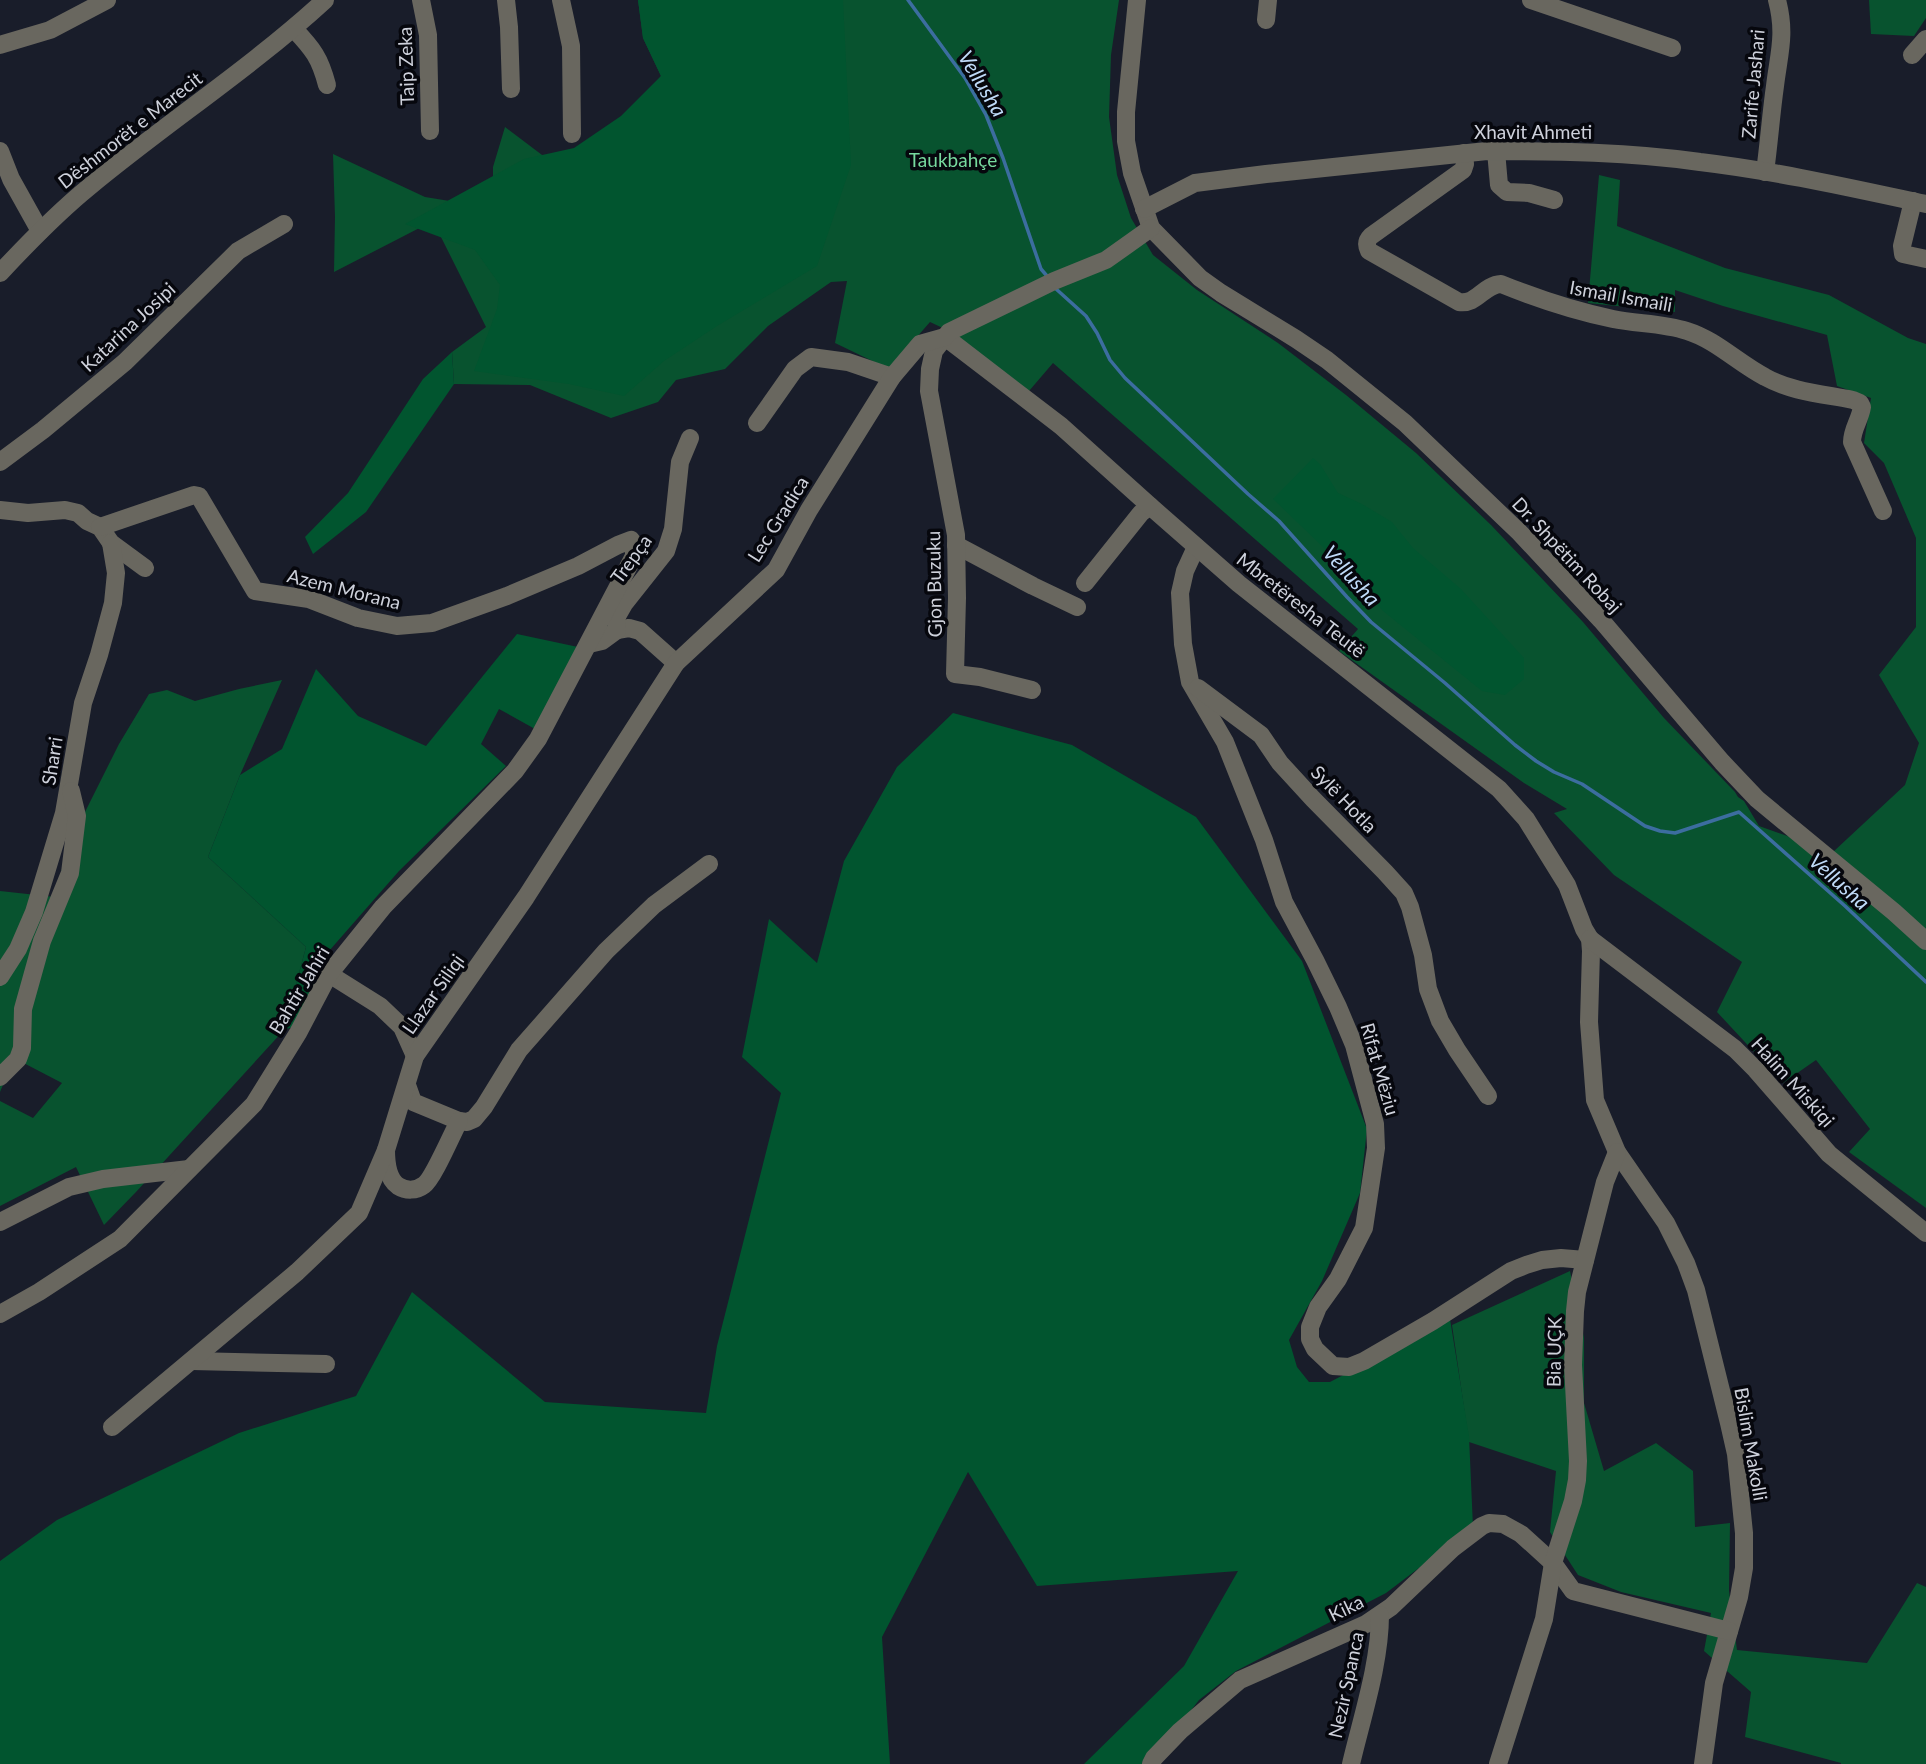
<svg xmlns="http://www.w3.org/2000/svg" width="1926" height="1764" font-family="Lato,sans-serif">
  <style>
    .green { fill: #08532f }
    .forest { fill: #01552f }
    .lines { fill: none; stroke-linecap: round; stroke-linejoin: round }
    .stream { stroke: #3c6d9f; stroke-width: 3.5 }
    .minor { stroke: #69675f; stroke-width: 18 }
    .labels { text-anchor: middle; stroke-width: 7; stroke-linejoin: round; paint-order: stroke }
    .street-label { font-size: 19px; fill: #ced1db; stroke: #06070d }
    .park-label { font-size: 19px; fill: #77d99e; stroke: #06070d }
    .water-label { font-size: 21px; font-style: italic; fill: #bfdaf8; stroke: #06070d }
  </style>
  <rect width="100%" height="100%" fill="#191d2a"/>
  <g class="green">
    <path d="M638,0h481l-8,55 -2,62 8,58 14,43 22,37 44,35 81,53 68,52 70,58 75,72 92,97 81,96 71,74 3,5 6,4 15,25 74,26 72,-67 14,-42 -40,-68 37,-48v-89l-32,-75 -20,-20 7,-45 -34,-12 -10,-51 -104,-29 -48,-16v22l-87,-9 11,-128 21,5 -3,46 108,42 104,27 79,43 18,6v864l-77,-56 21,-23 -54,-69 -33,23 -66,-71 25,-50 -128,-87 -60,-62 13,-4 -43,-26 -185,-132 19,-22 -305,-266 -24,28 -82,-61 -17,-8 -41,47 -54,-26 12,-62 -16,1 -63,44 -43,43 -49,11 -18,22 -47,16 -81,-33 -76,-1 -2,-32 34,-25 -53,-106 -99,51 1,-55 -2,-63 92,43 68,11v-41l12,-40 49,37 58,-21 49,-67 -18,-38z"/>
    <path d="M1869,0h57v18l-12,18 -43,-2z"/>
    <path d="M282,680l-42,95 -32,82 98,90 -22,83 -148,162 -32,33 -28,-58 -76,39v-105l33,17 29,-35 -48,-25 -14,34v-201l55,6 12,-49 52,-104 30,-50 18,-4 28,11 44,-12z"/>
    <path d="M1570,1271l14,67v65l20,68 52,-28 37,28 2,56 35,-4 -1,68 8,59 130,13 50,-80 9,4v177h-85v-1l-96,-26 6,-45 -47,-41 7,-38 -90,-21 -43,-17 -28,-43 6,-61 -87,-29 -17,-117z"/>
  </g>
  <g class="forest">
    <path d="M638,0h205l8,165 -34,101 -100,60 -53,35 -40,35 -55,-12 -95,-13 23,-62 3,-24 -25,-35 -70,-26 119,-65 50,-11 47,-32 40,-40 -18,-38z"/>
    <path d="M452,352l2,32 -88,128 -53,42 -8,-17 43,-44 75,-114z"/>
    <path d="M1313,458l7,6 18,29 24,11 30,18 21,26 48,41 63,69v21l-19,16 -23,-4 -78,-63 -21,-17 -57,-61 -53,-51z"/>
    <path d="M517,634l61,13 -43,82 -36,-20 -18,35 25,22 -107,105 -70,80 -25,72 -20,7 22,-83 -98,-90 32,-82 42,-26 34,-80 42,47 68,30z"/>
    <path d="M953,713l119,32 124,72 106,144 65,168 -7,64 -38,88 -33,59 8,27 12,15h21l120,-63 19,117 4,91 -87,66 -150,78 -37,29 -45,58 -11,3 -1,3h-58l100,-98 54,-95 -201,15 -69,-114 -86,165 8,127h-890v-203l57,-41 182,-87 117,-37 56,-104 133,110 161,11 11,-67 64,-253 -39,-36 27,-138 48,44 27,-102 53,-94z"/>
  </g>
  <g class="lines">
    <g class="stream">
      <path d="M908,0l57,78 21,37 17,43 38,111 6,7"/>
      <path d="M1055,288l31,28 11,17 13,27 15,18 123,116 31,27 68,76 24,25 74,61 70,62 21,16 18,11 28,12 63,42 15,5 15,2 64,-21 106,94 81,76"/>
    </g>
    <g class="minor">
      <path d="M421,0l7,35 2,96"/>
      <path d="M506,0l3,27 2,62"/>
      <path d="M561,0l10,46 1,88"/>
      <path d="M1137,0l-11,112v29l6,32 19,55 49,50 21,15 75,46 31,21 78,63 115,110 81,87 121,142 35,37 137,113 32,29"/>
      <path d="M1531,0l141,48"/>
      <path d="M1266,20l2,-20"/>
      <path d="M294,29c19,20 26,29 33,56"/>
      <path d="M0,45l50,-15 57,-30"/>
      <path d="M1912,55l14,-16"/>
      <path d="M0,151l11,28 29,52"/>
      <path d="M1496,151l3,34 8,7 22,1 25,7"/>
      <path d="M1464,153l1,11 -2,6 -92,66c-5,5 -5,9 -2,15l90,51c18,3 24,-17 42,-18 37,15 73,27 112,35 24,5 50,4 74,12 29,9 51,32 78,46 27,15 58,17 88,23l7,3 2,4c-2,13 -10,22 -10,35l31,69"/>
      <path d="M1765,172c4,-29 6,-58 10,-86 4,-33 11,-52 2,-86"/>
      <path d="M1913,201l-11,45 1,8 23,5"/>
      <path d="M1144,209l51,-26 71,-9 221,-23c71,0 143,1 213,11 76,9 151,26 226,42"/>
      <path d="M0,273c28,-30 57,-60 89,-86 77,-64 162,-119 236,-187"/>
      <path d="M757,423l38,-54 16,-12 37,5 44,15"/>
      <path d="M0,462l43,-32 82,-68 113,-111 46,-27"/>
      <path d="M0,510l28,3 37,-3 13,3 9,8 13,6 11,16 34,25"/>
      <path d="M956,545l77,41 44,21"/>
      <path d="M1196,547l-11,24 -5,22 3,51 7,38 35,60 39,98 20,62 31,58 23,47 16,38 21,79 1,24 -12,80 -26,51 -20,28 -8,20v12l5,10 18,17 16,1 15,-6 69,-40 78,-50 15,-6 16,-5 19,-2 24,2"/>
      <path d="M1085,583l56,-70 9,-7"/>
      <path d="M617,630l12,-2 11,3 36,32"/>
      <path d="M589,644l13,-3 15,-11 -1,-12 8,-14 42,-53 7,-22 7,-67 10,-24"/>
      <path d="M1198,688l63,47 19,28 33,36 72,73 19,21 6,14 13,48 5,34 12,32 17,29 31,46"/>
      <path d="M1032,690l-52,-13 -25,-3 2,-76 -1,-63 -27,-144 1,-22 4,-18 11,-14 116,89 89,80 89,78 260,205 27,30 41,66 17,44 6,10 1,12 -2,71 6,78 22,52 49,71 20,40 10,27 33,133 7,31 8,79v35l-5,29 -25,86 -11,81"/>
      <path d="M1590,939l145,110 21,21 73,84 97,79"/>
      <path d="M329,974l51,32 22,21 13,29"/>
      <path d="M0,977l18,-28 16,-37 30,-99 19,-110 16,-48 14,-52 3,-30 -5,-30"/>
      <path d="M0,1077l18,-18 4,-11 1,-39 19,-68 28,-68 7,-57 -6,-25"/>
      <path d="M407,1085l6,17 46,19 8,1 7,-3 10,-12 35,-57 87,-99 48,-46 55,-41"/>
      <path d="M386,1150c0,12 1,28 12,36 8,5 18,5 26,-1 9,-6 28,-51 35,-64"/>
      <path d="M0,1222l69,-35 34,-8 86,-10"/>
      <path d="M0,1314l39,-22 81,-53 134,-135 44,-71 31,-59 54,-67 132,-136 23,-32 96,-183v-12l-3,-4 -13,5 -40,21 -71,30 -75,27 -35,3 -39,-8 -49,-19 -54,-8 -56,-95 -5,-1 -94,32"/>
      <path d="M192,1361l134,3"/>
      <path d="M112,1427l185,-155 62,-59 27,-63 29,-94 111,-159 150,-234 100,-93 33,-60 83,-133 28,-33 25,-7 4,-5 105,-51 52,-21 45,-32"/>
      <path d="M1151,1764l3,-6 26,-27 60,-51 126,-56 25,-17 62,-59 29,-22 7,-3 14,1 18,10 32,29 20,28 156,40"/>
      <path d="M1351,1764c11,-47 29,-101 29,-149"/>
      <path d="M1498,1764l46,-145 9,-56 20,-62 4,-21 1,-19 -5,-96 2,-54 2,-19 28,-110 12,-30"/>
    </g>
  </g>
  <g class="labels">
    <g class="street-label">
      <text transform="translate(406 66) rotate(-92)" y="7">Taip Zeka</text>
      <text transform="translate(1753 84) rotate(-85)" y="7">Zarife Jashari</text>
      <text transform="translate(130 130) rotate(-38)" y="7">Dëshmorët e Marecit</text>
      <text x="1533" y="139">Xhavit Ahmeti</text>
      <text transform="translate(1621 296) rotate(10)" y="7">Ismail Ismaili</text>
      <text transform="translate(128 327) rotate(-43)" y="7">Katarina Josipi</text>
      <text transform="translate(778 519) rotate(-58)" y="7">Lec Gradica</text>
      <text transform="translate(1567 555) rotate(47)" y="7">Dr. Shpëtim Robaj</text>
      <text transform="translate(631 559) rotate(-54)" y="7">Trepça</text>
      <text transform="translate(934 584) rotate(-91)" y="7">Gjon Buzuku</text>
      <text transform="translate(344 589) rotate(14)" y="7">Azem Morana</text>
      <text transform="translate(1301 605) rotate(38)" y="7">Mbretëresha Teutë</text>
      <text transform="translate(52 761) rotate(-81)" y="7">Sharri</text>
      <text transform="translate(1344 799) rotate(46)" y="7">Sylë Hotla</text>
      <text transform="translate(299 990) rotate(-59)" y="7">Bahtir Jahiri</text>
      <text transform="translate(433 994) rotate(-55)" y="7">Llazar Siliqi</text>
      <text transform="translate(1380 1069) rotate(74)" y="7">Rifat Mëziu</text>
      <text transform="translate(1793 1082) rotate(48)" y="7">Halim Miskiqi</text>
      <text transform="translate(1554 1352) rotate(-89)" y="7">Bia UÇK</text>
      <text transform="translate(1751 1444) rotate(80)" y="7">Bislim Makolli</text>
      <text transform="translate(1346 1608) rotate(-26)" y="7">Kika</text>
      <text transform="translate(1346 1685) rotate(-78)" y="7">Nezir Spanca</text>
    </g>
    <g class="park-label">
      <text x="953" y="167">Taukbahçe</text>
    </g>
    <g class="water-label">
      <text transform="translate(982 84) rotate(59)" y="7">Vellusha</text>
      <text transform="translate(1351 576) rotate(48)" y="7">Vellusha</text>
      <text transform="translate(1839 882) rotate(42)" y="7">Vellusha</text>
    </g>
  </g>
</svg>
